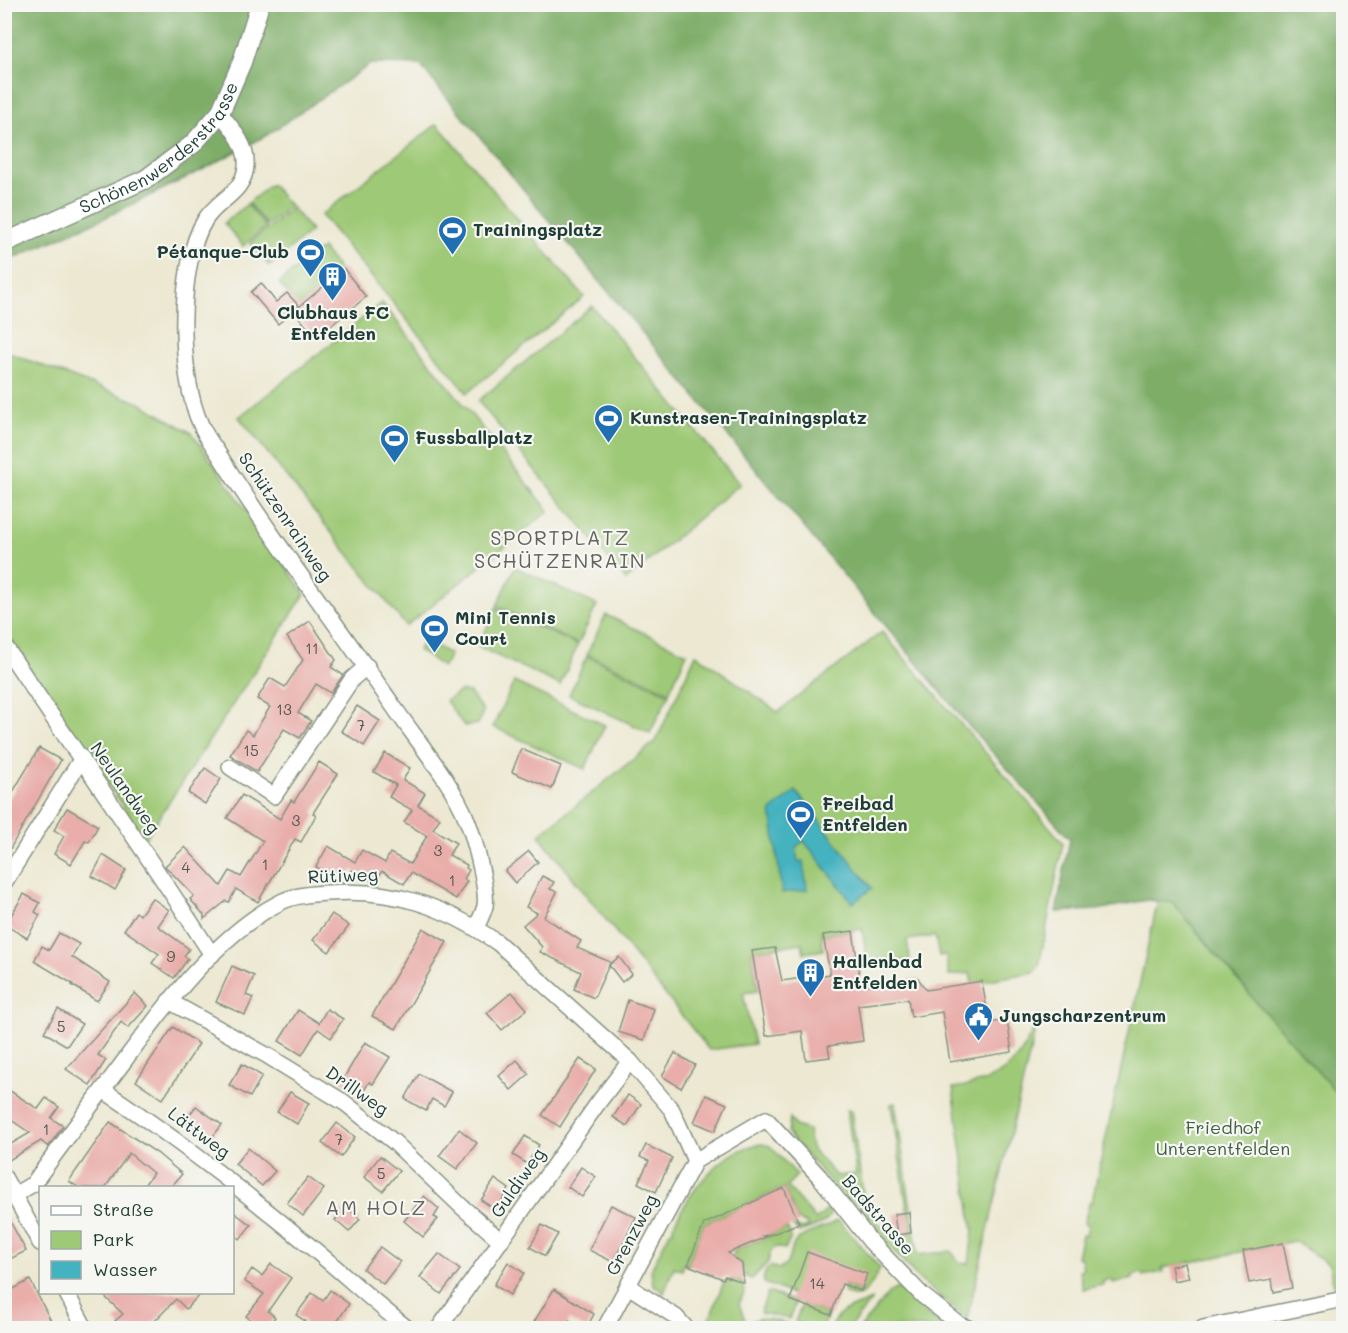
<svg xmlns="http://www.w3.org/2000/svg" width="1348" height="1333" font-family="Mali,sans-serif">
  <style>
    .green { fill: #9ec976; stroke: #5e8355; stroke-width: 1.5 }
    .forest { fill: #7ead67; stroke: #4e754e; stroke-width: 1.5 }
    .water { fill: #44b2c0; stroke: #32787a; stroke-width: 1.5 }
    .building { fill: #e9aeaa }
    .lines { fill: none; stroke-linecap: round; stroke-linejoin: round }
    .minor-casing { stroke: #869282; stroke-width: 18 }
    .tertiary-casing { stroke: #869282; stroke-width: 21 }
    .minor { stroke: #fff; stroke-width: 15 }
    .tertiary { stroke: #fff; stroke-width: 18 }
    .labels { text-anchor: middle; stroke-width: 4.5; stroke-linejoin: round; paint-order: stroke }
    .number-label { font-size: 15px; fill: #525952 }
    .street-label { font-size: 18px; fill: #1f3d34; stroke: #f6f6f2 }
    .poi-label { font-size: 18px; font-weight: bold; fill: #1f3d34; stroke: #f6f6f2; text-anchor: start }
    .park-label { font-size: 18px; fill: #3f6044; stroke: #f6f6f2 }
    .neighbourhood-label { font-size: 20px; letter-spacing: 1.5px; fill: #66655d; stroke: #f6f6f2 }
  </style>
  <rect width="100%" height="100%" fill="#f6f6f2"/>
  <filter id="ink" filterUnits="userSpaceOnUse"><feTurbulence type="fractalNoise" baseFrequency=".0167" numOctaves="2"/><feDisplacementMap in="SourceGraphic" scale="12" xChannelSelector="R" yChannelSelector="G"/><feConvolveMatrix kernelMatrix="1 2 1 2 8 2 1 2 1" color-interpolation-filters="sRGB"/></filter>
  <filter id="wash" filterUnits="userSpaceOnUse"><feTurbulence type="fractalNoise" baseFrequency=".008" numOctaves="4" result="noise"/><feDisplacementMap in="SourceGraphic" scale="24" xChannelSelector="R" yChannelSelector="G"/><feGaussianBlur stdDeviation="1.35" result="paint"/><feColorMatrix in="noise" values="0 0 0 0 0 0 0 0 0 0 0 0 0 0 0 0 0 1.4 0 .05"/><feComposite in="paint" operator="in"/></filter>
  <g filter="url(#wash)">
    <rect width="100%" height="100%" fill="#ece8d1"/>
    <g class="green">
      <path d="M437,124l147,173 -117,96 -146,-178z"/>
      <path d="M271,184l19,22 -23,19 -19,-22z"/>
      <path d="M247,204l19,23 -23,19 -19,-23z"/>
      <path d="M292,208l19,23 -42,35 -19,-23z"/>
      <path d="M322,248l19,24 -42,35 -20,-24z"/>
      <path d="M382,303l167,208 -143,115 -167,-209z"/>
      <path d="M592,306l148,178 -114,96 -148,-179z"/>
      <path d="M4,351l136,52 52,30 113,161 -160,245 -140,-207z"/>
      <path d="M515,567l82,38 -19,39 -81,-38z"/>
      <path d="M496,608l82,37 -18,40 -82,-38z"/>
      <path d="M606,615l81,38 -18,39 -82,-38z"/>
      <path d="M882,632l181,211 -24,123 -5,6 -62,11 -2,-10 -21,3 -3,-21 -7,1 -4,-20 -28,4 3,20 -42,6 -6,-37 -39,6 -2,-5 2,20 -19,3 -2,-10 -50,8 6,40 -15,2 11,51 -45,6 -170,-215 117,-94 40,-87 82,58z"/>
      <path d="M425,638l25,17 -7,12 -25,-17z"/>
      <path d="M587,656l82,38 -19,39 -81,-38z"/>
      <path d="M514,682l91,43 -20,44 -92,-42z"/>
      <path d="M460,691l10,2 13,18 -5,13 -14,2 -18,-25z"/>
      <path d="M1158,900l15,3 84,100 86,97v184l-9,2 -5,-22 -35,-23 -132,27 1,4 -20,4 -1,-3 -9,2v4l-20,4 -1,-3 -9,1v4l-20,4 -4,-19 4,-1 -2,-11 -4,-1 5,-22h4l2,-10 -4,-2 6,-22h2z"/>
      <path d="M1039,1014l-72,305 -46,-38 -67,-73 10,-4 1,6 27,26 19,-3 -20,-129 4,-1 23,152 33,-4 9,12 9,1 4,-33 -20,-143c52,-7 68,-25 86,-74z"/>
      <path d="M847,1110h4l13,90 -12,5 -60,-66 -4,-6 2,-15 5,8 13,4 3,18 25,28 20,-2z"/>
      <path d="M761,1144l9,2 27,29 -10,11 29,34 12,-11 3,4c-6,13 -19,14 -32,19l-6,-6 10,3 4,-2v-3l-9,-4 -14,-32 -80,36 -16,41 -4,-1 -2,6 -8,-3 -10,26 -11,-9 -2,-15 19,-37 3,-1v-5c18,-36 45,-75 88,-82z"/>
      <path d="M836,1221h3l41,47c-6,14 -17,36 -35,25l-1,-8 16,6 6,-17 -74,20 -28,-11c-2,-7 1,-12 6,-17l9,3 7,-4c4,-8 5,-16 9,-23 6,-8 31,-14 41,-21z"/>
      <path d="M787,1228l4,7 -1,5 -5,9 -9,-2 -5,4 -3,11 -16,17 -15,-6 6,-6 -3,-5 -8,-3 3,-9z"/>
      <path d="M733,1279l10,4c5,9 -2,13 -4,21l6,16 -2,8h-37l17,-44z"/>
      <path d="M898,1288l35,31 14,9h-87l30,-36z"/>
      <path d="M768,1292l28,10 -7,17 -29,-6z"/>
      <path d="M872,1300l-23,28h-18c6,-18 24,-21 41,-28z"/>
      <path d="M802,1304l26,10 -5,14h-16l-12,-6z"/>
      <path d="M759,1318l10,1 19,5 -2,4h-28l3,-7 -3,-1 -4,8h-5l3,-7z"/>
    </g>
    <path class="forest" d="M5,5h1338v1095l-86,-97 -84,-100 -26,-3 -50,10 -41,2 14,-73 -101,-113 -549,-661 -49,-1 -104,71 -63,34 -100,49 -99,44z"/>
    <path class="water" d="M796,791l76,97 -19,15 -49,-62 -8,6 2,15 5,-1 4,29 -25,3 -11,-82z"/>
    <g id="blocks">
      <g class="building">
        <path d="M344,269l22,28 -50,41 -22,-27z"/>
        <path d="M261,283l15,19 11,-9 12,13 -21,18 -27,-32z"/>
        <path d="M310,621l26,39 -5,7 12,8 -12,18 -15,-9 -18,29 13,8 -11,17 -16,-9 -27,43 -27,-17 16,-25 7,5 17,-28 -13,-8 13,-21 15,9 18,-27 -16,-23z"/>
        <path d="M357,706l23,15 -16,25 -23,-15z"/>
        <path d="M39,748l22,12 -57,99v-52z"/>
        <path d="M521,749l40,17 -9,23 -40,-17z"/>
        <path d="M385,753l25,15 -7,12 22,13 -7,12 22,13 -7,11 23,14 -7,12 18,10 -1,3 3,2 -5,9 3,2 -11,18 -45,-26 -7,11 -22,-13 -7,12 -23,-13 -8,13 -28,-16 12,-21 27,16 7,-12 23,13 5,-10 20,11 17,-28 -23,-14 8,-12 -23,-13 7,-12 -22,-13z"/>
        <path d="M319,762l19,12 -25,39 3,2 -15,27 -6,-3 -37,63 -22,-13 -7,13 -3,-1 -22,18v-4l-14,-16 4,-3 -29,-30 20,-19 36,39 9,-15 11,6 22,-36 -36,-23 15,-23 38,24 11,-19 3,2z"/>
        <path d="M205,768l16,11 -16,25 -17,-11z"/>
        <path d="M67,808l31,18 -9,16 -4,-1 -14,23 -17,-10 10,-18 -10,-6z"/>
        <path d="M529,851l9,11 -23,21 -10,-12z"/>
        <path d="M103,855l23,15 -11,20 -23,-14z"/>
        <path d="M542,876l12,6 -4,7 7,3 -13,25 37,24 -4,7 33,14 -1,3 10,-8 13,17 -10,8 -13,-17 -15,33 -20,-9 7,-17 -41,-20 2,-5 -19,-22 14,-12 -11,-6z"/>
        <path d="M24,894l16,9 -5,9 5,3 -13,23 -22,-13z"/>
        <path d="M152,898l17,12 -11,16 31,23 -5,7 4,3 -14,19 -22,-15 7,-9 -35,-24 12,-18 4,3z"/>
        <path d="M332,914l17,12 -20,26 -16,-12z"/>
        <path d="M423,928l24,14 -51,87 -24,-13z"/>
        <path d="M853,931l8,55 57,-8 8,12 56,-9 7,42 18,-3 5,32 -62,10 -8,-50 -31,5 -3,-18 -50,6 5,36 -35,5 2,11 -24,3 -4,-29 -36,5 -14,-85 23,-3 7,33 48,-7 -7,-39z"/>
        <path d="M59,933l20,11 -7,13 38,25 -13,19 -25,-16 1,-1 -39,-23 8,-15 7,4z"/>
        <path d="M232,966l22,10 -8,19 7,3 -8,17 -29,-13z"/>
        <path d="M512,992l15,17 -25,21 -15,-17z"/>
        <path d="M135,993l13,13 -20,22 -7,-6 -23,33 8,5 -16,25 -24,-16z"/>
        <path d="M628,1000l26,9 -10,31 -26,-8z"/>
        <path d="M58,1009l24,15 -15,22 -23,-14z"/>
        <path d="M327,1009l16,10 -12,19 -13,-9 -16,26 -23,-14 19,-31 21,13z"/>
        <path d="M173,1027l26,17 -36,55 -27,-18z"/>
        <path d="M365,1042l25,15 -17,27 -4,-2 -7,12 -20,-13z"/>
        <path d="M675,1053l20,12 -14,23 -19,-12z"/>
        <path d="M580,1059l16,10 -36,58 -18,-12z"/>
        <path d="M517,1060l12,14 -18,16 -12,-14z"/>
        <path d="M242,1064l20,12 -12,21 -21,-12z"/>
        <path d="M419,1074l33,18 -8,14 -12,-7 -6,12 -21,-12z"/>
        <path d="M4,1087l34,22 8,-11 13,9 -8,11 12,8 -15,21 -7,-6 -37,22v-15l26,-15 -26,-18z"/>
        <path d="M290,1092l19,11 -12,21 -20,-12z"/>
        <path d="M628,1095l13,9 -14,22 -14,-9z"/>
        <path d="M706,1095l21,9 -12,27 -21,-9z"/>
        <path d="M196,1106l26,19 -12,15 -25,-19z"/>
        <path d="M110,1122l47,31 25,21 -12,14h-28l11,-15 -24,-20 -24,35h-26l-10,-7z"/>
        <path d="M337,1123l18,14 -14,20 -19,-14z"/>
        <path d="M459,1129l18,14 -20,26 -18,-13z"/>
        <path d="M525,1136l14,9 -12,19 -14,-9z"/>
        <path d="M646,1145l26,13 -16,34 -18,-9 11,-22 -9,-4z"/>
        <path d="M248,1148l27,23 -13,15 -27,-22z"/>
        <path d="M380,1156l19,15 -16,20 -19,-14z"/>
        <path d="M581,1167l15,10 -14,20 -14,-10z"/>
        <path d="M308,1177l16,12 -21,27 -16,-13z"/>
        <path d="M495,1179l14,10 -13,21 -15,-10z"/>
        <path d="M784,1188l15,35 -26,11 -10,2 3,1 -38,16 14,11 2,19 -19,-7 -2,3 -35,-14 16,-41z"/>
        <path d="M424,1196l15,13 -5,8 4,2 -15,18 -19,-16z"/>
        <path d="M611,1205l25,12 -23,45 -24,-12z"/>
        <path d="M346,1207l14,12 -11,13 -14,-12z"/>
        <path d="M4,1210l22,41 -22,11z"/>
        <path d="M232,1211l19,14 -11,14 -8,-5z"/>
        <path d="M909,1212l2,21 -14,2 -3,-21z"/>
        <path d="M542,1225l16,9 -13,22 -15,-9z"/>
        <path d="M1283,1243l9,45 -18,4 -2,-13 -23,4 -6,-32z"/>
        <path d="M380,1247l20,15 -17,22 -20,-15z"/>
        <path d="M807,1252l60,22 -6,17 -19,-7 -11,31 -41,-15z"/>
        <path d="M439,1254l21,16 -19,24 -21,-17z"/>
        <path d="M508,1262l16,11 -14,22 -16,-10z"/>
        <path d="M1185,1263l4,15 -15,3 -3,-15z"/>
        <path d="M271,1264l20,14 -23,33 7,6 -9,12h-5l-15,-13 18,-22 -20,-13 8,-12 10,7z"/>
        <path d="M30,1280l25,49h-51v-35z"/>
        <path d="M554,1289l40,25 -8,15 -17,-9 -5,9h-20l-10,-7z"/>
        <path d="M330,1290l19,14 -17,25h-32l5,-8 -9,-6 16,-22 11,8z"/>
        <path d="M101,1293h100l-15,16 -10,-10 -29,30h-24l-8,-8 8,-7z"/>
      </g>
    </g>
  </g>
  <g filter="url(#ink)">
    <use href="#blocks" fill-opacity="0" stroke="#869282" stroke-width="1.5"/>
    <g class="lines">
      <defs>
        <g id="minor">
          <path d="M220,113c12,15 28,33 26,53 -2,27 -29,34 -41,54 -28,45 -27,157 -4,205 4,10 11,19 17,28 55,88 119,171 178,257 23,33 57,74 71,110 7,17 21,69 18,86 -2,8 -6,15 -9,22"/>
          <path d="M4,645c69,104 141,205 208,310"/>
          <path d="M230,767l44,29 78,-117 15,-13"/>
          <path d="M4,883l78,-125"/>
          <path d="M169,1001l99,55 77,47 49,39 68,65 39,34"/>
          <path d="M103,1090c70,46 137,98 202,152 35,28 67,59 102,86"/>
          <path d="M4,1177l36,66"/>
          <path d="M14,1195l19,-11c29,-40 59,-80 89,-120 41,-56 97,-132 161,-163 13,-6 30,-7 45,-8 65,-5 117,13 170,50l132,118 42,49 23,51"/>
          <path d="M628,1286l48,31 10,11"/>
          <path d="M66,1292l19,36"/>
          <path d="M439,1328l159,-225 32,-42"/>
          <path d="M605,1328l90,-167 71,-42 53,57 51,65 52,54 38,30 8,3"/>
          <path d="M1203,1328l141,-29"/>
        </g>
        <g id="tertiary">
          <path id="s1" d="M4,243l142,-64 47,-35 27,-31 22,-51 18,-58"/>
        </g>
      </defs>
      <use href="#minor" class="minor-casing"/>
      <use href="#tertiary" class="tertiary-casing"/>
      <use href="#minor" class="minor"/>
      <use href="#tertiary" class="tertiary"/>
    </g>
  </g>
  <defs>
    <symbol id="stadium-pin" viewBox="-11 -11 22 30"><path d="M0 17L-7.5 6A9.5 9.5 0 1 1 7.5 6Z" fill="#1f6fb2" stroke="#f6f6f2"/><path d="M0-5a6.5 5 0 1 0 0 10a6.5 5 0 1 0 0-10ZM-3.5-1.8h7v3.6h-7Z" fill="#fff"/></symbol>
    <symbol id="building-pin" viewBox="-11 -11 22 30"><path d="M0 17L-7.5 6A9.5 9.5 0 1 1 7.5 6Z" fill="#1f6fb2" stroke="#f6f6f2"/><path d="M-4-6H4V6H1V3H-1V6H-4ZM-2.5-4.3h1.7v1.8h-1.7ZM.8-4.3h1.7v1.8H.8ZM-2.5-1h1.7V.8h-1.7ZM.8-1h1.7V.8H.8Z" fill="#fff"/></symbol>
    <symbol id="civic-pin" viewBox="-11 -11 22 30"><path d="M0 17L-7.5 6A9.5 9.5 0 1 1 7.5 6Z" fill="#1f6fb2" stroke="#f6f6f2"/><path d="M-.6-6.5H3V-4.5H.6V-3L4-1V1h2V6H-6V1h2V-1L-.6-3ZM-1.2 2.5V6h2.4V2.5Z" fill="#fff"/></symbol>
  </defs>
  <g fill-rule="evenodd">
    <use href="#stadium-pin" x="436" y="214" width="33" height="45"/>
    <use href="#stadium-pin" x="294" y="236" width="33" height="45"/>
    <use href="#building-pin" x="316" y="260" width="33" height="45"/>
    <use href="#stadium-pin" x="592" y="402" width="33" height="45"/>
    <use href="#stadium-pin" x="378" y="422" width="33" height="45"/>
    <use href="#stadium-pin" x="418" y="612" width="33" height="45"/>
    <use href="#stadium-pin" x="784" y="798" width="33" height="45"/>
    <use href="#building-pin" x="794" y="956" width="33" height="45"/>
    <use href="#civic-pin" x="962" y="1000" width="33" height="45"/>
  </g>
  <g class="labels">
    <g class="number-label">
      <text x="312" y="654">11</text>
      <text x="284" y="715">13</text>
      <text x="361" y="731">7</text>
      <text x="251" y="756">15</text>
      <text x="296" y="826">3</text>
      <text x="438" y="856">3</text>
      <text x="265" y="870">1</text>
      <text x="186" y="873">4</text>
      <text x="452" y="886">1</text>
      <text x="171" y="962">9</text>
      <text x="61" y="1032">5</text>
      <text x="46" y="1135">1</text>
      <text x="339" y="1145">7</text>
      <text x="381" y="1179">5</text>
      <text x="817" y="1289">14</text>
    </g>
    <g class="street-label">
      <text dy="6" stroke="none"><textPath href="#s1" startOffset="186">Schönenwerderstrasse</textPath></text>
      <text transform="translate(285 517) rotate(56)" y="6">Schützenrainweg</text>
      <text transform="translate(125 788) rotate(55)" y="6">Neulandweg</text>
      <text transform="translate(343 876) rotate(-2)" y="6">Rütiweg</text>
      <text transform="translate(357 1091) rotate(35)" y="6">Drillweg</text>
      <text transform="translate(199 1133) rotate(37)" y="6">Lättweg</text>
      <text transform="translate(518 1183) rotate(-55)" y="6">Guldiweg</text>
      <text transform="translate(878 1215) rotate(49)" y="6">Badstrasse</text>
      <text transform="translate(632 1235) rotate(-62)" y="6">Grenzweg</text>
    </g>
    <g class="poi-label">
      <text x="473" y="236">Trainingsplatz</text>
      <text x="289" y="258" text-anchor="end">Pétanque-Club</text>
      <text x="333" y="319" text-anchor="middle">Clubhaus FC<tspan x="333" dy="21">Entfelden</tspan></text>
      <text x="630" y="424">Kunstrasen-Trainingsplatz</text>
      <text x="415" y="444">Fussballplatz</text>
      <text x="455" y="624">Mini Tennis<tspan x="455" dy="21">Court</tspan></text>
      <text x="822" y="810">Freibad<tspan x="822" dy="21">Entfelden</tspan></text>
      <text x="832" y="968">Hallenbad<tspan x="832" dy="21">Entfelden</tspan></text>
      <text x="999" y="1022">Jungscharzentrum</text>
    </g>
    <g class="park-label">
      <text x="1223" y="1134">Friedhof<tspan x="1223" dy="21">Unterentfelden</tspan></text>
    </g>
    <g class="neighbourhood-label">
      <text x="560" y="545">SPORTPLATZ<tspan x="560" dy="23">SCHÜTZENRAIN</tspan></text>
      <text x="376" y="1215">AM HOLZ</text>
    </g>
  </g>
  <rect width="1348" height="1333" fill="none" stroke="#f6f6f2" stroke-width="24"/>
  <rect x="39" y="1186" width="195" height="108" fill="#f6f6f2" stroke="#a0aca6" stroke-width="1.5"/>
  <rect x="51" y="1206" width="30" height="9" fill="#ffffff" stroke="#a0aca6" stroke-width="1.5"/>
  <text x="93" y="1216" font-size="18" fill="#1f3d34">Straße</text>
  <rect x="51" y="1231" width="30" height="18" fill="#9ec976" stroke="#a0aca6" stroke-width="1.5"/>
  <text x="93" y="1246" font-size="18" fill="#1f3d34">Park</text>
  <rect x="51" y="1261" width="30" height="18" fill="#44b2c0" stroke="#a0aca6" stroke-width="1.5"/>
  <text x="93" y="1276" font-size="18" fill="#1f3d34">Wasser</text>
</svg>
